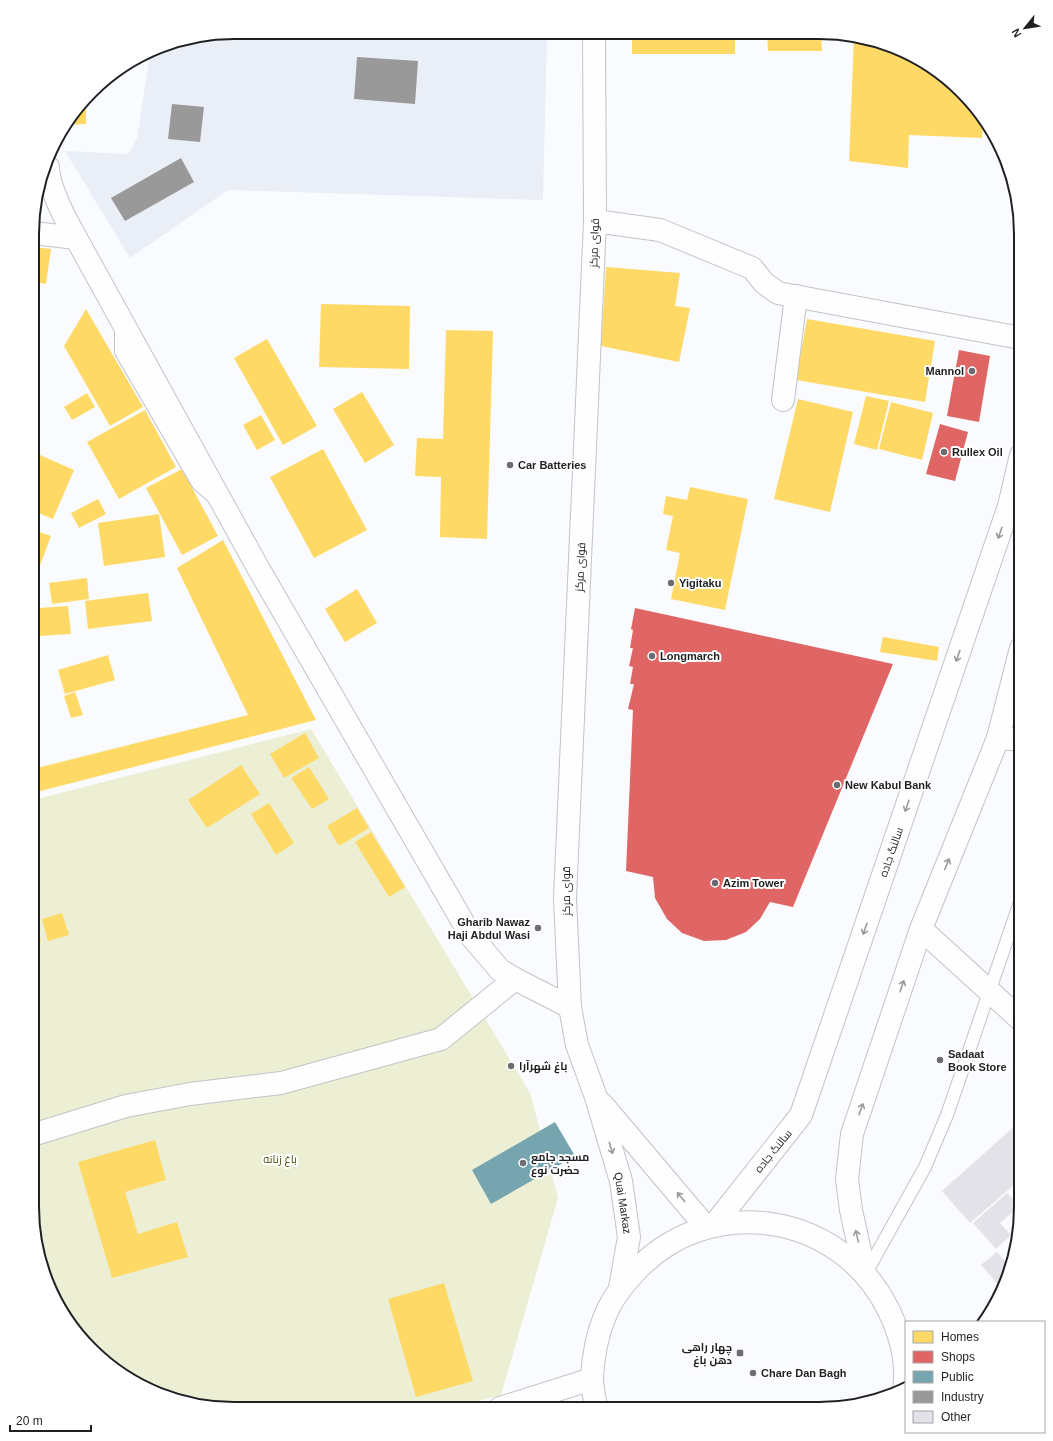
<svg xmlns="http://www.w3.org/2000/svg" width="1053" height="1441" font-family="Arial,Cairo,sans-serif">
  <style>
    .built { fill: #eaeef6 }
    .green { fill: #ecefd3 }
    .homes { fill: #ffd966 }
    .shops { fill: #e06666 }
    .public { fill: #76a5af }
    .industry { fill: #999 }
    .building { fill: #e3e2e9 }
    .lines { fill: none; stroke-linecap: round; stroke-linejoin: round }
    .lane-casing { stroke: #c2c3c6; stroke-width: 14 }
    .street-casing { stroke: #c2c3c6; stroke-width: 24 }
    .secondary-casing { stroke: #c2c3c6; stroke-width: 24 }
    .highway-casing { stroke: #c2c3c6; stroke-width: 24 }
    .lane { stroke: #fefeff; stroke-width: 12 }
    .street { stroke: #fefeff; stroke-width: 22 }
    .secondary { stroke: #fefeff; stroke-width: 22 }
    .highway { stroke: #fefeff; stroke-width: 22 }
    .oneway { stroke: #9a9a9c }
    .poi-dot { fill: #6b6d70; stroke: #fff; stroke-width: 1.5 }
    .labels { text-anchor: middle; stroke-width: 4; stroke-linejoin: round; paint-order: stroke }
    .street-label { font-size: 11px; fill: #1f2023; stroke: #fff }
    .poi-label { font-size: 11px; font-weight: bold; fill: #1f2023; stroke: #fff; text-anchor: start }
    .park-label { font-size: 11px; fill: #4a4b05; stroke: #fff }
    .rim { fill: none; stroke: #1f2023; stroke-width: 2 }
  </style>
  <rect width="100%" height="100%" fill="#f9fbfe"/>
  <path class="built" d="M234,32l313,1 -4,167 -315,-10 -98,68 -65,-107 63,3 9,-15 13,-85 19,-11z"/>
  <path class="green" d="M311,729l219,364 28,105 -57,197 -50,13 -243,-1 -51,-13 -35,-19 -40,-35 -29,-43 -14,-38 -7,-52 1,-407z"/>
  <g class="homes">
    <rect x="632" y="33" width="103" height="21"/>
    <path d="M767,34h54l1,17h-54z"/>
    <path d="M854,36l42,11 22,13v3l7,1 17,10 29,27 12,18 -1,19 -73,-3 -1,33 -59,-7z"/>
    <path d="M86,100v24l-20,1z"/>
    <path d="M34,247l17,2 -5,35 -12,-2z"/>
    <path d="M606,267l74,6 -5,33 15,2 -11,54 -78,-16z"/>
    <path d="M321,304l89,2 -1,63 -90,-2z"/>
    <path d="M86,309l57,98 -33,19 -46,-80z"/>
    <path d="M807,319l128,22 -10,61 -129,-22z"/>
    <path d="M446,330l47,1 -6,208 -47,-2 1,-60 -26,-1 2,-38 26,1z"/>
    <path d="M267,339l50,87 -34,19 -49,-87z"/>
    <path d="M362,392l32,53 -29,18 -32,-54z"/>
    <path d="M87,393l8,14 -23,13 -8,-13z"/>
    <path d="M866,396l23,5 -12,49 -23,-6z"/>
    <path d="M798,399l55,13 -23,100 -56,-13z"/>
    <path d="M891,402l42,11 -11,47 -43,-11z"/>
    <path d="M145,410l31,57 -57,32 -32,-57z"/>
    <path d="M261,415l14,25 -18,10 -14,-25z"/>
    <path d="M33,449l5,3 -5,11z"/>
    <path d="M323,449l44,81 -53,28 -44,-81z"/>
    <path d="M40,455l34,15 -21,49 -17,-7 -3,7v-48z"/>
    <path d="M182,469l36,67 -36,19 -36,-67z"/>
    <path d="M690,487l58,12 -23,111 -54,-11 9,-46 -14,-3 7,-34 -10,-2 3,-18 21,4z"/>
    <path d="M98,499l8,15 -27,14 -8,-15z"/>
    <path d="M159,514l6,43 -61,9 -6,-43z"/>
    <path d="M33,530l18,6 -15,40 -3,-1z"/>
    <path d="M223,540l93,180 -283,73v-24l215,-54 -71,-147z"/>
    <path d="M87,578l2,21 -37,5 -3,-21z"/>
    <path d="M357,589l20,34 -32,19 -20,-33z"/>
    <path d="M148,593l4,28 -64,8 -3,-28z"/>
    <path d="M68,606l3,28 -32,2 -1,-28z"/>
    <path d="M883,637l56,10 -2,14 -57,-9z"/>
    <path d="M108,655l7,25 -50,14 -7,-24z"/>
    <path d="M75,692l8,23 -12,3 -7,-22z"/>
    <path d="M305,733l14,25 -35,20 -14,-24z"/>
    <path d="M241,765l19,29 -53,34 -19,-28z"/>
    <path d="M309,767l20,32 -17,10 -21,-31z"/>
    <path d="M269,803l25,40 -18,12 -25,-41z"/>
    <path d="M357,808l12,20 -30,18 -12,-20z"/>
    <path d="M371,832l34,55 -16,10 -34,-55z"/>
    <path d="M62,913l7,22 -21,6 -6,-22z"/>
    <path d="M33,914l8,28 -9,2z"/>
    <path d="M155,1140l11,40 -41,12 13,42 39,-12 11,35 -76,21 -34,-116z"/>
    <path d="M444,1283l29,98 -57,16 -28,-98z"/>
  </g>
  <g class="shops">
    <path d="M959,350l31,6 -11,66 -32,-6z"/>
    <path d="M940,424l28,8 -13,49 -29,-7z"/>
    <path d="M635,608l258,56 -100,243 -23,-5 -10,17 -14,13 -20,8 -22,1 -22,-8 -15,-14 -12,-21 -2,-21 -27,-6 7,-161 -5,-1 6,-25h-4l3,-17 -4,-1 4,-18h-3l3,-18 -2,-1z"/>
  </g>
  <path class="public" d="M555,1122l20,34 -84,48 -19,-34z"/>
  <g class="industry">
    <path d="M357,57l61,4 -3,43 -61,-5z"/>
    <path d="M172,104l32,3 -4,35 -32,-3z"/>
    <path d="M181,158l13,24 -69,39 -14,-23z"/>
  </g>
  <g class="building">
    <path d="M1016,1125l5,5v49l-51,44 -28,-32z"/>
    <path d="M1007,1193l13,13 -20,17 11,12 -15,14 -23,-26z"/>
    <path d="M997,1252l14,16 -9,21 -21,-24z"/>
  </g>
  <g class="lines">
    <defs>
      <g id="lane">
        <path d="M121,325v27l77,132 15,13"/>
        <path d="M866,1273l59,-106 22,-52 74,-216"/>
      </g>
      <g id="street">
        <path d="M595,221l65,9 92,38 12,15 14,10 243,45"/>
        <path d="M34,233l42,5"/>
        <path d="M783,400l13,-104"/>
        <path d="M998,738l23,2"/>
        <path d="M921,929l100,91"/>
        <path d="M32,1135l94,-29 64,-12 91,-11 160,-44 74,-60"/>
        <path d="M500,1408l92,-29"/>
      </g>
      <g id="secondary">
        <path d="M594,33l1,188 -30,677 5,109 7,38 19,52 25,84 8,56 -9,51"/>
        <path d="M48,167c1,22 17,51 28,71l181,328 214,370 29,34 15,9 55,28"/>
        <path d="M602,1104l104,123"/>
      </g>
      <g id="highway">
        <path d="M714,1225l87,-110 208,-609 12,-51"/>
        <path d="M865,1274l-14,-64 -4,-31 5,-45 69,-205 77,-191 23,-90"/>
        <path d="M596,1408c-1,-9 -4,-20 -4,-30 1,-20 5,-43 13,-62 6,-16 17,-30 28,-42 74,-83 208,-63 256,37 11,23 19,52 15,79"/>
      </g>
    </defs>
    <use href="#lane" class="lane-casing"/>
    <use href="#street" class="street-casing"/>
    <use href="#secondary" class="secondary-casing"/>
    <use href="#highway" class="highway-casing"/>
    <use href="#lane" class="lane"/>
    <use href="#street" class="street"/>
    <use href="#secondary" class="secondary"/>
    <use href="#highway" class="highway"/>
  </g>
  <defs><path id="oneway-shaft" d="M-6 0H5M1.5-3L5.5 0L1.5 3" fill="none" stroke-width="1.6" stroke-linecap="round" stroke-linejoin="round"/></defs>
  <g class="oneway">
    <use href="#oneway-shaft" transform="translate(1000 533) rotate(109)"/>
    <use href="#oneway-shaft" transform="translate(958 656) rotate(109)"/>
    <use href="#oneway-shaft" transform="translate(907 806) rotate(109)"/>
    <use href="#oneway-shaft" transform="translate(947 864) rotate(-68)"/>
    <use href="#oneway-shaft" transform="translate(865 929) rotate(109)"/>
    <use href="#oneway-shaft" transform="translate(902 986) rotate(-71)"/>
    <use href="#oneway-shaft" transform="translate(861 1109) rotate(-71)"/>
    <use href="#oneway-shaft" transform="translate(611 1148) rotate(73)"/>
    <use href="#oneway-shaft" transform="translate(681 1197) rotate(-130)"/>
    <use href="#oneway-shaft" transform="translate(857 1236) rotate(-103)"/>
  </g>
  <g class="poi-dot">
    <circle cx="972" cy="371" r="4"/>
    <circle cx="944" cy="452" r="4"/>
    <circle cx="510" cy="465" r="4"/>
    <circle cx="671" cy="583" r="4"/>
    <circle cx="652" cy="656" r="4"/>
    <circle cx="837" cy="785" r="4"/>
    <circle cx="715" cy="883" r="4"/>
    <circle cx="538" cy="928" r="4"/>
    <circle cx="940" cy="1060" r="4"/>
    <circle cx="511" cy="1066" r="4"/>
    <circle cx="523" cy="1163" r="4"/>
    <rect x="736" y="1349" width="8" height="8" rx="2"/>
    <circle cx="753" cy="1373" r="4"/>
  </g>
  <g class="labels">
    <g class="street-label">
      <text transform="translate(594 243) rotate(-88)" y="4">قوای مرکز</text>
      <text transform="translate(580 567) rotate(-87)" y="4">قوای مرکز</text>
      <text transform="translate(891 852) rotate(-71)" y="4">سالنگ جاده</text>
      <text transform="translate(566 891) rotate(-90)" y="4">قوای مرکز</text>
      <text transform="translate(773 1151) rotate(-51)" y="4">سالنگ جاده</text>
      <text transform="translate(623 1203) rotate(81)" y="4">Quai Markaz</text>
    </g>
    <g class="poi-label">
      <text x="964" y="375" text-anchor="end">Mannol</text>
      <text x="952" y="456">Rullex Oil</text>
      <text x="518" y="469">Car Batteries</text>
      <text x="679" y="587">Yigitaku</text>
      <text x="660" y="660">Longmarch</text>
      <text x="845" y="789">New Kabul Bank</text>
      <text x="723" y="887">Azim Tower</text>
      <text x="530" y="926" text-anchor="end">Gharib Nawaz<tspan x="530" dy="13">Haji Abdul Wasi</tspan></text>
      <text x="948" y="1058">Sadaat<tspan x="948" dy="13">Book Store</tspan></text>
      <text x="519" y="1070">باغ شهرآرا</text>
      <text x="531" y="1161">مسجد جامع<tspan x="531" dy="13">حضرت نوع</tspan></text>
      <text x="732" y="1351" text-anchor="end">چهار راهی<tspan x="732" dy="13">دهن باغ</tspan></text>
      <text x="761" y="1377">Chare Dan Bagh</text>
    </g>
    <g class="park-label">
      <text x="280" y="1163">باغ زنانه</text>
    </g>
  </g>
  <path d="M0 0H1053V1441H0ZM234 39H819A195 195 0 0 1 1014 234V1207A195 195 0 0 1 819 1402H234A195 195 0 0 1 39 1207V234A195 195 0 0 1 234 39Z" fill="#fff" fill-rule="evenodd"/>
  <path class="rim" d="M234 39H819A195 195 0 0 1 1014 234V1207A195 195 0 0 1 819 1402H234A195 195 0 0 1 39 1207V234A195 195 0 0 1 234 39Z"/>
  <rect x="905" y="1321" width="140" height="112" fill="#ffffff" stroke="#a5a6a7"/>
  <rect x="913" y="1331" width="20" height="12" fill="#ffd966" stroke="#a5a6a7"/>
  <text x="941" y="1341" font-size="12" fill="#1f2023">Homes</text>
  <rect x="913" y="1351" width="20" height="12" fill="#e06666" stroke="#a5a6a7"/>
  <text x="941" y="1361" font-size="12" fill="#1f2023">Shops</text>
  <rect x="913" y="1371" width="20" height="12" fill="#76a5af" stroke="#a5a6a7"/>
  <text x="941" y="1381" font-size="12" fill="#1f2023">Public</text>
  <rect x="913" y="1391" width="20" height="12" fill="#999999" stroke="#a5a6a7"/>
  <text x="941" y="1401" font-size="12" fill="#1f2023">Industry</text>
  <rect x="913" y="1411" width="20" height="12" fill="#e3e2e9" stroke="#a5a6a7"/>
  <text x="941" y="1421" font-size="12" fill="#1f2023">Other</text>
  <g transform="translate(1025 28) rotate(240)" stroke="#ffffff" stroke-width="3" paint-order="stroke">
  <path d="M0-3L7 15L0 10L-7 15Z" fill="#1f2023"/>
  <text y="-6" font-size="11" font-weight="bold" text-anchor="middle" fill="#1f2023">N</text>
  </g>
  <path d="M10 1425v6h81v-6" fill="none" stroke="#1f2023" stroke-width="2"/>
  <text x="16" y="1425" font-size="12" fill="#1f2023" stroke="#ffffff" stroke-width="3" paint-order="stroke">20 m</text>
</svg>
